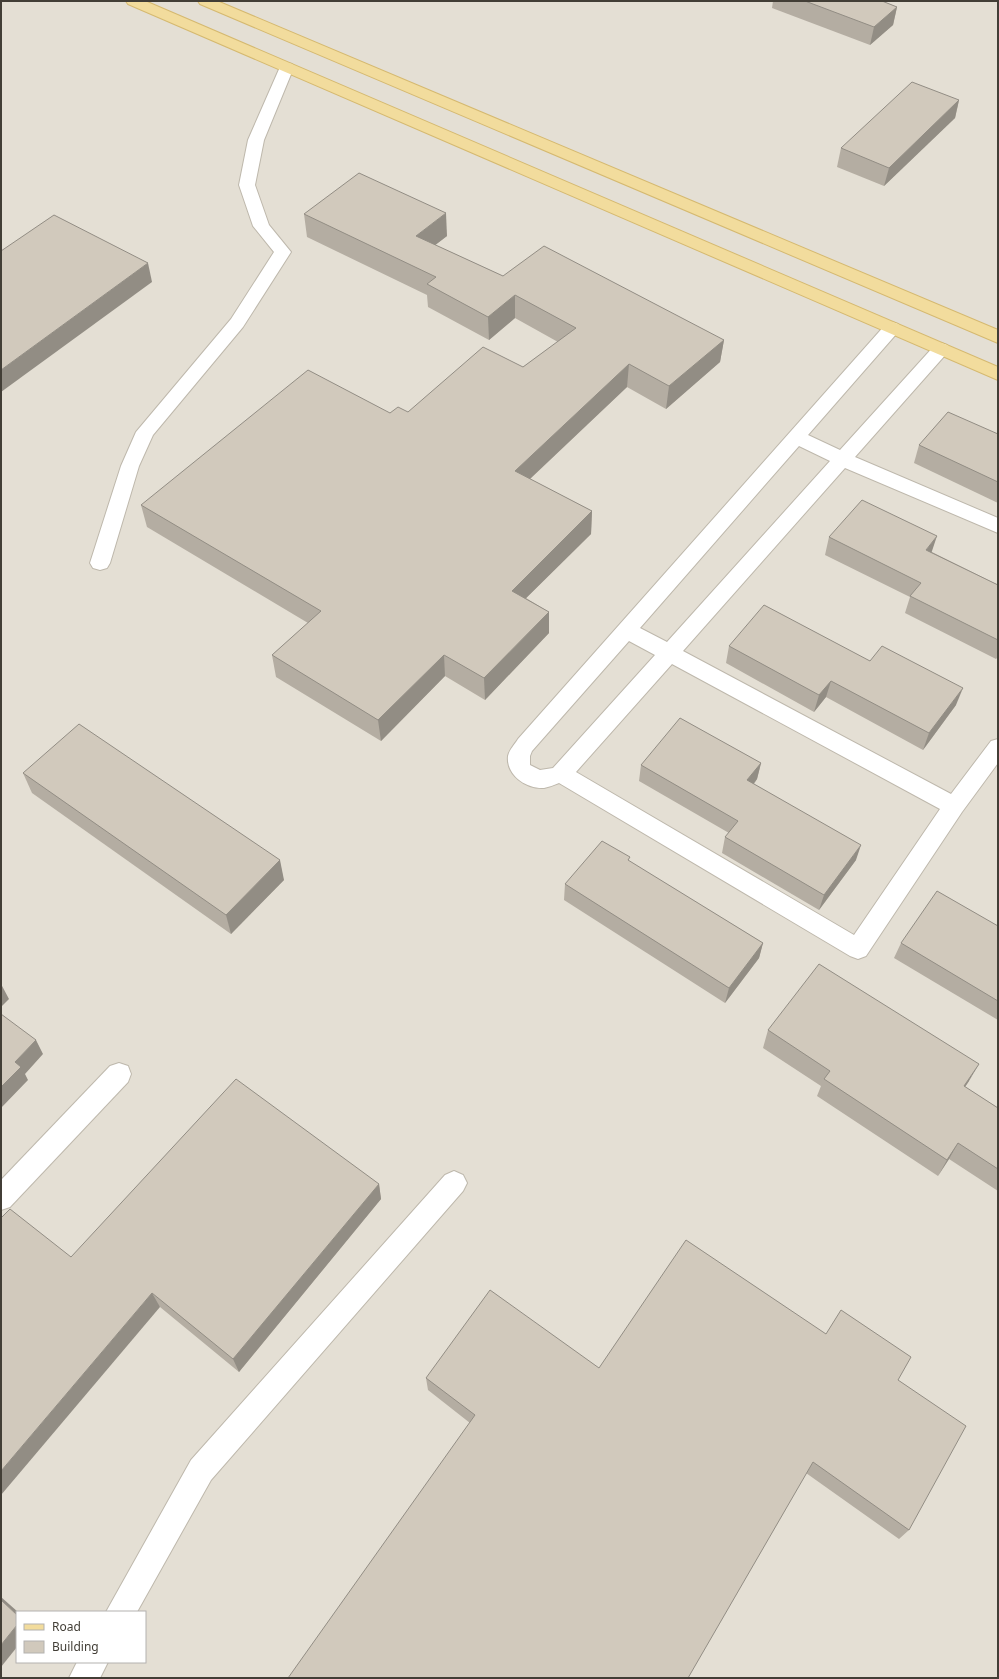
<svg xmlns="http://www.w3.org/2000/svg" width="999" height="1679" font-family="'Noto Sans',sans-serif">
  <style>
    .residential { fill: #e4dfd4; fill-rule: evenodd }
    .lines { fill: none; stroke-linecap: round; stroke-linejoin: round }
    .minor-casing { stroke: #beb8ac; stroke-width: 2 }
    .major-casing { stroke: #d5b970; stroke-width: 2 }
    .minor { fill: #fff; fill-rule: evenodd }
    .major { fill: #f2dc9d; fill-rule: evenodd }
    .wall { fill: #b4ada2 }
    .shaded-wall { fill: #928d84 }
    .building { fill: #d1c9bc; stroke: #928d84 }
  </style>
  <rect width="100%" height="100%" fill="#f1eee6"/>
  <path class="residential" d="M1,1h997v1677h-997zM17,1612h128v50h-128z"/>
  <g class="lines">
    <defs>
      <g id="minor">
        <path d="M287,63l5,1 2,3 -30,73 -9,45 14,40 22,27 -48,75 -90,108 -14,31 -29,97 -3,5 -7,2 -7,-2 -3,-5 31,-97 15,-34 95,-113 43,-67 -21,-26 -14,-41 9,-45 32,-73 2,-3z"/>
        <path d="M892,322l6,2 3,4 -3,4 -90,103 32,15 95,-105 6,-2 6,2 3,4 -3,4 -92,104 143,61v15l-153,-65 -162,183 268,143 40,-53 7,-2v24l-36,49 -96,144 -8,3 -8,-3 -291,-173c-5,2 -10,4 -15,5 -18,1 -38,-13 -36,-32 1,-6 7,-12 10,-17l368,-415zM799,446l31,15 -163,181 -27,-14zM629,641l26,14 -102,113 -13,2 -10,-5v-9l2,-5zM672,664l268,145 -86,126 -278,-163z"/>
        <path d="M119,1063l9,3 3,8 -3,8 -118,125 -9,3v-30l109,-114z"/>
        <path d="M454,1171l9,4 4,8 -4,8 -252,289 -74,132h-31l85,-152 254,-285z"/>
        <path d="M77,1662h31l-8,16h-31z"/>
      </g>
      <g id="major">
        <path d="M126,1h19l853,366v13l-870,-376z"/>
        <path d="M198,1h19l781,329v13l-798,-339z"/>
      </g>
    </defs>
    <use href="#minor" class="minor-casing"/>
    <use href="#major" class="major-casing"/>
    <use href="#minor" class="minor"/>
    <use href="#major" class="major"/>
  </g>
  <g class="wall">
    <path d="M773,1h109l15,6 -4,18 -23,20 -98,-37z"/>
    <path d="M959,100l-4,18 -71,68 -47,-19 4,-19z"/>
    <path d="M304,214l143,22 -12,9 68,31 221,64 -4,22 -54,47 -39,-22 -97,92 62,32 -1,23 -65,64 23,14v21l-64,67 -40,-24 -64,65 -105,-64 -4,-22 36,-32 -161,-96 -6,-22 249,-92 18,-1 115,-45 35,-25 -43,-24 -26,22 -61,-33 -1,-12 -120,-58z"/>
    <path d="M998,434v69l-84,-40 5,-18z"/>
    <path d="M829,537l103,15 66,33v72l-2,2 -91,-46 5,-16 -85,-42z"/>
    <path d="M729,646l141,15 86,44 -33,45 -97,-53 -12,15 -88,-49z"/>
    <path d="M761,763l-4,16 -3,5 102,76 -37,50 -97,-57 3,-16 4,-4 -90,-52 2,-16z"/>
    <path d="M23,773l261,107 -53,54 -199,-141z"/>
    <path d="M630,862l133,81 -4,15 -34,45 -161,-103 1,-16z"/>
    <path d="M998,926v94l-104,-62 7,-15z"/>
    <path d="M768,1030l201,51 -4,6 33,21v83l-49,-32 -11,17 -121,-80 4,-10 -58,-38z"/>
    <path d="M379,1184l2,15 -142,173 -79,-65 -89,-50z"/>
    <path d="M826,1334l72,46 11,150 -10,9 -93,-66 -336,-50 -42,-33 -2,-12 173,-10z"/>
  </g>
  <g class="shaded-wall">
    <path d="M897,7l-4,18 -23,20 4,-18z"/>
    <path d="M959,100l-4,18 -71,68 5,-18z"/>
    <path d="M446,213l1,23 -30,23 -1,-23z"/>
    <path d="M148,263l4,19 -151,110v-22z"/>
    <path d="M515,295v23l-26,22 -1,-23z"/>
    <path d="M724,340l-4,22 -54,47 3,-23z"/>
    <path d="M629,364l-2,23 -112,106v-22z"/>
    <path d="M592,511l-1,23 -79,78v-21z"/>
    <path d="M937,536l-6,18 -5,-4z"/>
    <path d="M549,612v21l-64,67 -1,-22z"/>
    <path d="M444,655l1,21 -64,65 -3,-21z"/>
    <path d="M831,681l-5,16 -12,15 5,-17z"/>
    <path d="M963,688l-7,17 -33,45 6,-17z"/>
    <path d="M761,763l-4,16 -13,17 3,-16z"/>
    <path d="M861,845l-5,15 -37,50 5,-15z"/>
    <path d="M280,860l4,20 -53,54 -5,-19z"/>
    <path d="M763,943l-4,15 -34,45 4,-15z"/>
    <path d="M1,984l8,15 -8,8z"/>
    <path d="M36,1040l7,14 -18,20 3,6 -27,28v-21l14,-25z"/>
    <path d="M979,1064l-10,17 -15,22 10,-17z"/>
    <path d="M958,1143l-9,16 -11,17 9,-16z"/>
    <path d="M379,1184l2,15 -142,173 -6,-13z"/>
    <path d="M152,1293l8,14 -159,188v-24z"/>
    <path d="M1,1597l17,15h-1v3l-16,-15z"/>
    <path d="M17,1625v22l-16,20v-22z"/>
  </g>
  <g class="building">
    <path d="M805,1h77l15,6 -23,20z"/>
    <path d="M912,82l47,18 -70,68 -48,-20z"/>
    <path d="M359,173l87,40 -30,23 87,40 41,-30 180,94 -55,46 -40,-22 -114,107 77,40 -80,80 37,21 -65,66 -40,-23 -66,65 -106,-65 49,-44 -180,-106 167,-135 82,43 8,-6 10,5 75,-65 40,20 53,-39 -61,-33 -27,22 -61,-33 9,-7 -132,-63z"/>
    <path d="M54,215l94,48 -147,107v-119z"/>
    <path d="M948,412l50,22v48l-79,-37z"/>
    <path d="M862,500l75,36 -11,14 72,35v55l-88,-44 11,-13 -92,-46z"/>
    <path d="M764,605l106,56 12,-15 81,42 -34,45 -98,-52 -12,14 -90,-49z"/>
    <path d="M680,718l81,45 -14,17 114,65 -37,50 -99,-58 13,-16 -97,-56z"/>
    <path d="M79,724l201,136 -54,55 -203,-142z"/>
    <path d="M602,841l28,16 -2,3 135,83 -34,45 -164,-104z"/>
    <path d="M937,891l61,35v75l-97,-58z"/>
    <path d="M819,964l160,100 -15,22 34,22v61l-40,-26 -11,17 -123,-81 6,-8 -62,-41z"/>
    <path d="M1,1014l35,26 -21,22 6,5 -20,20z"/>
    <path d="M236,1079l143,105 -146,175 -81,-66 -151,178v-253l9,-9 61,48z"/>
    <path d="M686,1240l140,94 15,-24 70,47 -13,23 68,46 -57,104 -96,-68 -125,216h-400l187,-263 -49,-37 64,-88 109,78z"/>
    <path d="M1,1600l16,15v10l-16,20z"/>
  </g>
  <rect width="999" height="1679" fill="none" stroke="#423e36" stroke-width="4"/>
  <rect x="16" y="1611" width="130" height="52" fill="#ffffff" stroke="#b3b2af"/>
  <rect x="24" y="1624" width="20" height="6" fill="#f2dc9d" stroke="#b3b2af"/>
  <text x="52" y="1631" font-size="12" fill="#423e36">Road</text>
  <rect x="24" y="1641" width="20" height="12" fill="#d1c9bc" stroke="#b3b2af"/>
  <text x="52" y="1651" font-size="12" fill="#423e36">Building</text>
</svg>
